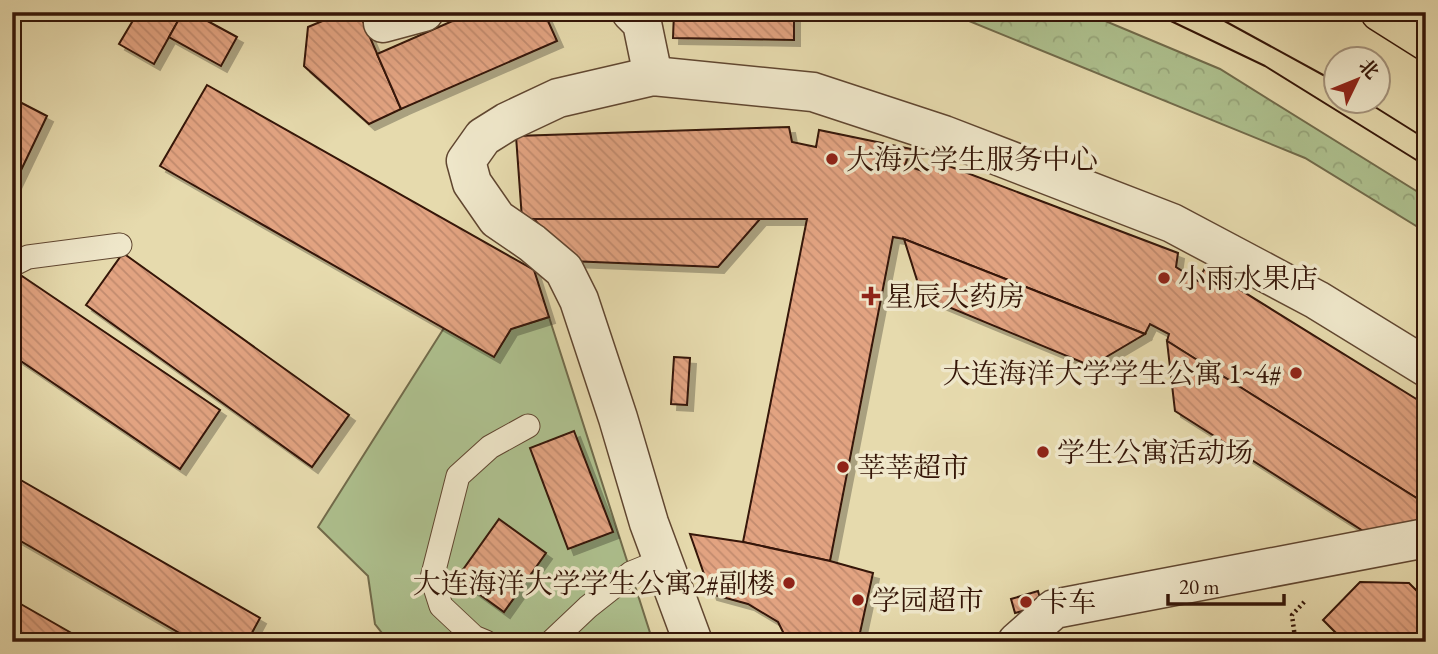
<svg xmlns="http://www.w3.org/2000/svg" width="1438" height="654" font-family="'EB Garamond','Noto Serif SC',serif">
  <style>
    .green { fill: #aec18f; stroke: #716b4b; stroke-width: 2 }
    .forest { fill: url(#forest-crowns); stroke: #716b4b; stroke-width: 2 }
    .building { fill: url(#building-back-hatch); stroke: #341507; stroke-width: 2; filter: url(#shadow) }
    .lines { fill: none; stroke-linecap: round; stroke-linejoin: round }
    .service-casing { stroke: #604630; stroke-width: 25 }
    .minor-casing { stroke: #604630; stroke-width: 41 }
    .trunk-casing { stroke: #341507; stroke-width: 41 }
    .path { stroke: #341507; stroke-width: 4.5; stroke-dasharray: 2 3.5; stroke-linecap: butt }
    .service { stroke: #efe7ca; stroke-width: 23 }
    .minor { stroke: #efe7ca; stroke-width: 38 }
    .trunk { stroke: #e6daad; stroke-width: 38 }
    .tram { stroke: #341507; stroke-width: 2 }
    .poi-dot { fill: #8f2418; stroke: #efe7ca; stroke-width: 2.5 }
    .labels { text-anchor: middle; stroke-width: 7; stroke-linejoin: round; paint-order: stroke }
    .poi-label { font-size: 28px; fill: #341507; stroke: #efe7ca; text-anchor: start }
  </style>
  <defs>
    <pattern id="forest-crowns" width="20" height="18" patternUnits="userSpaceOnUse" patternTransform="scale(1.75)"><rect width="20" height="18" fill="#aec18f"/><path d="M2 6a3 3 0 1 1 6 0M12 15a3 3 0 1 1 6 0" fill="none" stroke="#96a57a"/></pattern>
    <pattern id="building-back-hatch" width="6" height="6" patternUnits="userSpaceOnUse" patternTransform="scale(1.75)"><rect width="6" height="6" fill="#e2a381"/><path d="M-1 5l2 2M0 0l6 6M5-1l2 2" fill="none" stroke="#c28b6e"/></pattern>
    <filter id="shadow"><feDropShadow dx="6" dy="6" stdDeviation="0" flood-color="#0004"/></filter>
  </defs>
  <rect width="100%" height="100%" fill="#e6daad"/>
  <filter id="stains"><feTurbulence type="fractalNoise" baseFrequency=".00286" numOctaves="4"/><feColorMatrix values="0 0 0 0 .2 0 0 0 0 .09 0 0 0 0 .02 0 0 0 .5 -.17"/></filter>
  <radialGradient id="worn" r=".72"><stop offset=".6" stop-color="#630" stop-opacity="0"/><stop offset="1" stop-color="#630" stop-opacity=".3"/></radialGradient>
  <path class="green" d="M549,317l104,325h-264l-14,-18 -7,-48 -50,-49 126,-199 50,28 17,-27z"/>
  <path class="forest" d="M947,12h137l136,57 206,128v35l-121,-74z"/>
  <g class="building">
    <path d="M138,12h45l-29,52 -35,-20z"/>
    <path d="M183,12h8l46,25 -16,29 -52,-29z"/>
    <path d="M344,12h15l42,97 -32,15 -65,-58 4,-39z"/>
    <path d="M473,12h71l13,29 -156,68 -24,-55z"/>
    <path d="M674,12h120v28l-121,-2z"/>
    <path d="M207,85l327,185 15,47 -38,12 -17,28 -334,-191z"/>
    <path d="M12,98l35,18 -35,73z"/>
    <path d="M789,127l3,15 24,5 3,-17 92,19 -6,16 20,7 8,-12 245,93 -2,14 22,14 7,-13 221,137v99l-259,-163 2,-7 -19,-10 -5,10 -241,-95 -11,-2 -63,324 -87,-19 64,-323h-285l-6,-83z"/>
    <path d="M534,219h226l-42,48 -149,-6z"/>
    <path d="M904,239l241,95 -54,32 -169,-70z"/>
    <path d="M123,253l226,162 -37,52 -226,-162z"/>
    <path d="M22,276l198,134 -40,59 -168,-114v-64z"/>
    <path d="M1167,341l259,163v18l-55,14 -196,-125z"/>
    <path d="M674,357l16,1 -3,47 -16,-1z"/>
    <path d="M574,431l39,101 -45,17 -38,-101z"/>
    <path d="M12,475l248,143 -13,24h-52l-183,-106z"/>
    <path d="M499,519l47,34 -42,59 -47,-34z"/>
    <path d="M690,534l53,8 87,19 43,12 -15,69h-70l-10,-20 -30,-18 -37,-10z"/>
    <path d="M1360,582l49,1 17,17v42h-81l-22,-22z"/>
    <path d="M1038,591l4,15 -27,7 -4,-14z"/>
    <path d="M12,599l75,43h-75z"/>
  </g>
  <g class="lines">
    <defs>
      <g id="service">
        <path d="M12,265l16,-8 92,-12"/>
        <path d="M486,642l-12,-5 -33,-31 -9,-28 26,-102 32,-29 38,-21"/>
        <path d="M551,642l37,-35 43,-34 32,-13"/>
      </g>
      <g id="minor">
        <path d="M631,12l11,11 11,53"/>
        <path d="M383,23l41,-11"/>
        <path d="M693,642l-44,-119 -31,-105 -39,-118 -15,-30 -32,-27 -35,-24 -25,-36 -6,-22 17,-24 24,-15 51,-24 95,-22 160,16 131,43 228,88 145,77 109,67"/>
        <path d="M1017,642l37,-33 372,-71"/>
      </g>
      <path id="trunk" d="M1380,12l46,29"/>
    </defs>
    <use href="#service" class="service-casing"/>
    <use href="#minor" class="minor-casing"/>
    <use href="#trunk" class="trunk-casing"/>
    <path class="path" d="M1298,642l-3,-4 -3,-23 13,-14"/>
    <use href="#service" class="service"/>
    <use href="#minor" class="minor"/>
    <use href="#trunk" class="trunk"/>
    <g class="tram">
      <path d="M1152,12l113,54 161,100"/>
      <path d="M1208,12l128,70"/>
      <path d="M1367,102l59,37"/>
    </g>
  </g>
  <g class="poi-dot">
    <circle cx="832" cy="159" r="7"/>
    <circle cx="1164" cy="278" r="7"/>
    <path d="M867.5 285.5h7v7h7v7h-7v7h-7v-7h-7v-7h7z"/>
    <circle cx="1296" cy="373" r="7"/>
    <circle cx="1043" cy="452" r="7"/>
    <circle cx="843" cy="467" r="7"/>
    <circle cx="789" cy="583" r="7"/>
    <circle cx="858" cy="600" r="7"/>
    <circle cx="1026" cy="602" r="7"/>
  </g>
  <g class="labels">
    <g class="poi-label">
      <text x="846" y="169">大海大学生服务中心</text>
      <text x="1178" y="288">小雨水果店</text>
      <text x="885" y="306">星辰大药房</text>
      <text x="1282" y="383" text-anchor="end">大连海洋大学学生公寓 1~4#</text>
      <text x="1057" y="462">学生公寓活动场</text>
      <text x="857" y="477">莘莘超市</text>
      <text x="775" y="593" text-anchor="end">大连海洋大学学生公寓2#副楼</text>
      <text x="872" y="610">学园超市</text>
      <text x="1040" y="612">卡车</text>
    </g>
  </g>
  <rect width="1438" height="654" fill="none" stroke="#e6daad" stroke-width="42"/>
  <rect x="14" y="14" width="1410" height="626" fill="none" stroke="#341507" stroke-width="3.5"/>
  <rect x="21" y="21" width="1396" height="612" fill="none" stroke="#341507" stroke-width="2"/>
  <g transform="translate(1357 80) rotate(47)"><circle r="33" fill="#efe7ca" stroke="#a4937c" stroke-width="2"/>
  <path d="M0-5L12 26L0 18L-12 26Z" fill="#8f2418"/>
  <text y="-10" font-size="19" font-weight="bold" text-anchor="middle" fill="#341507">北</text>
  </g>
  <path d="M1168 594v10h116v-10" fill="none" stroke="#341507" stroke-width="3.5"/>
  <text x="1179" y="594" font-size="21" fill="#341507" stroke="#efe7ca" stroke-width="5" paint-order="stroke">20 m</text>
  <rect width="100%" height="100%" filter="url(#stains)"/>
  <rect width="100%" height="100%" fill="url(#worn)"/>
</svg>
